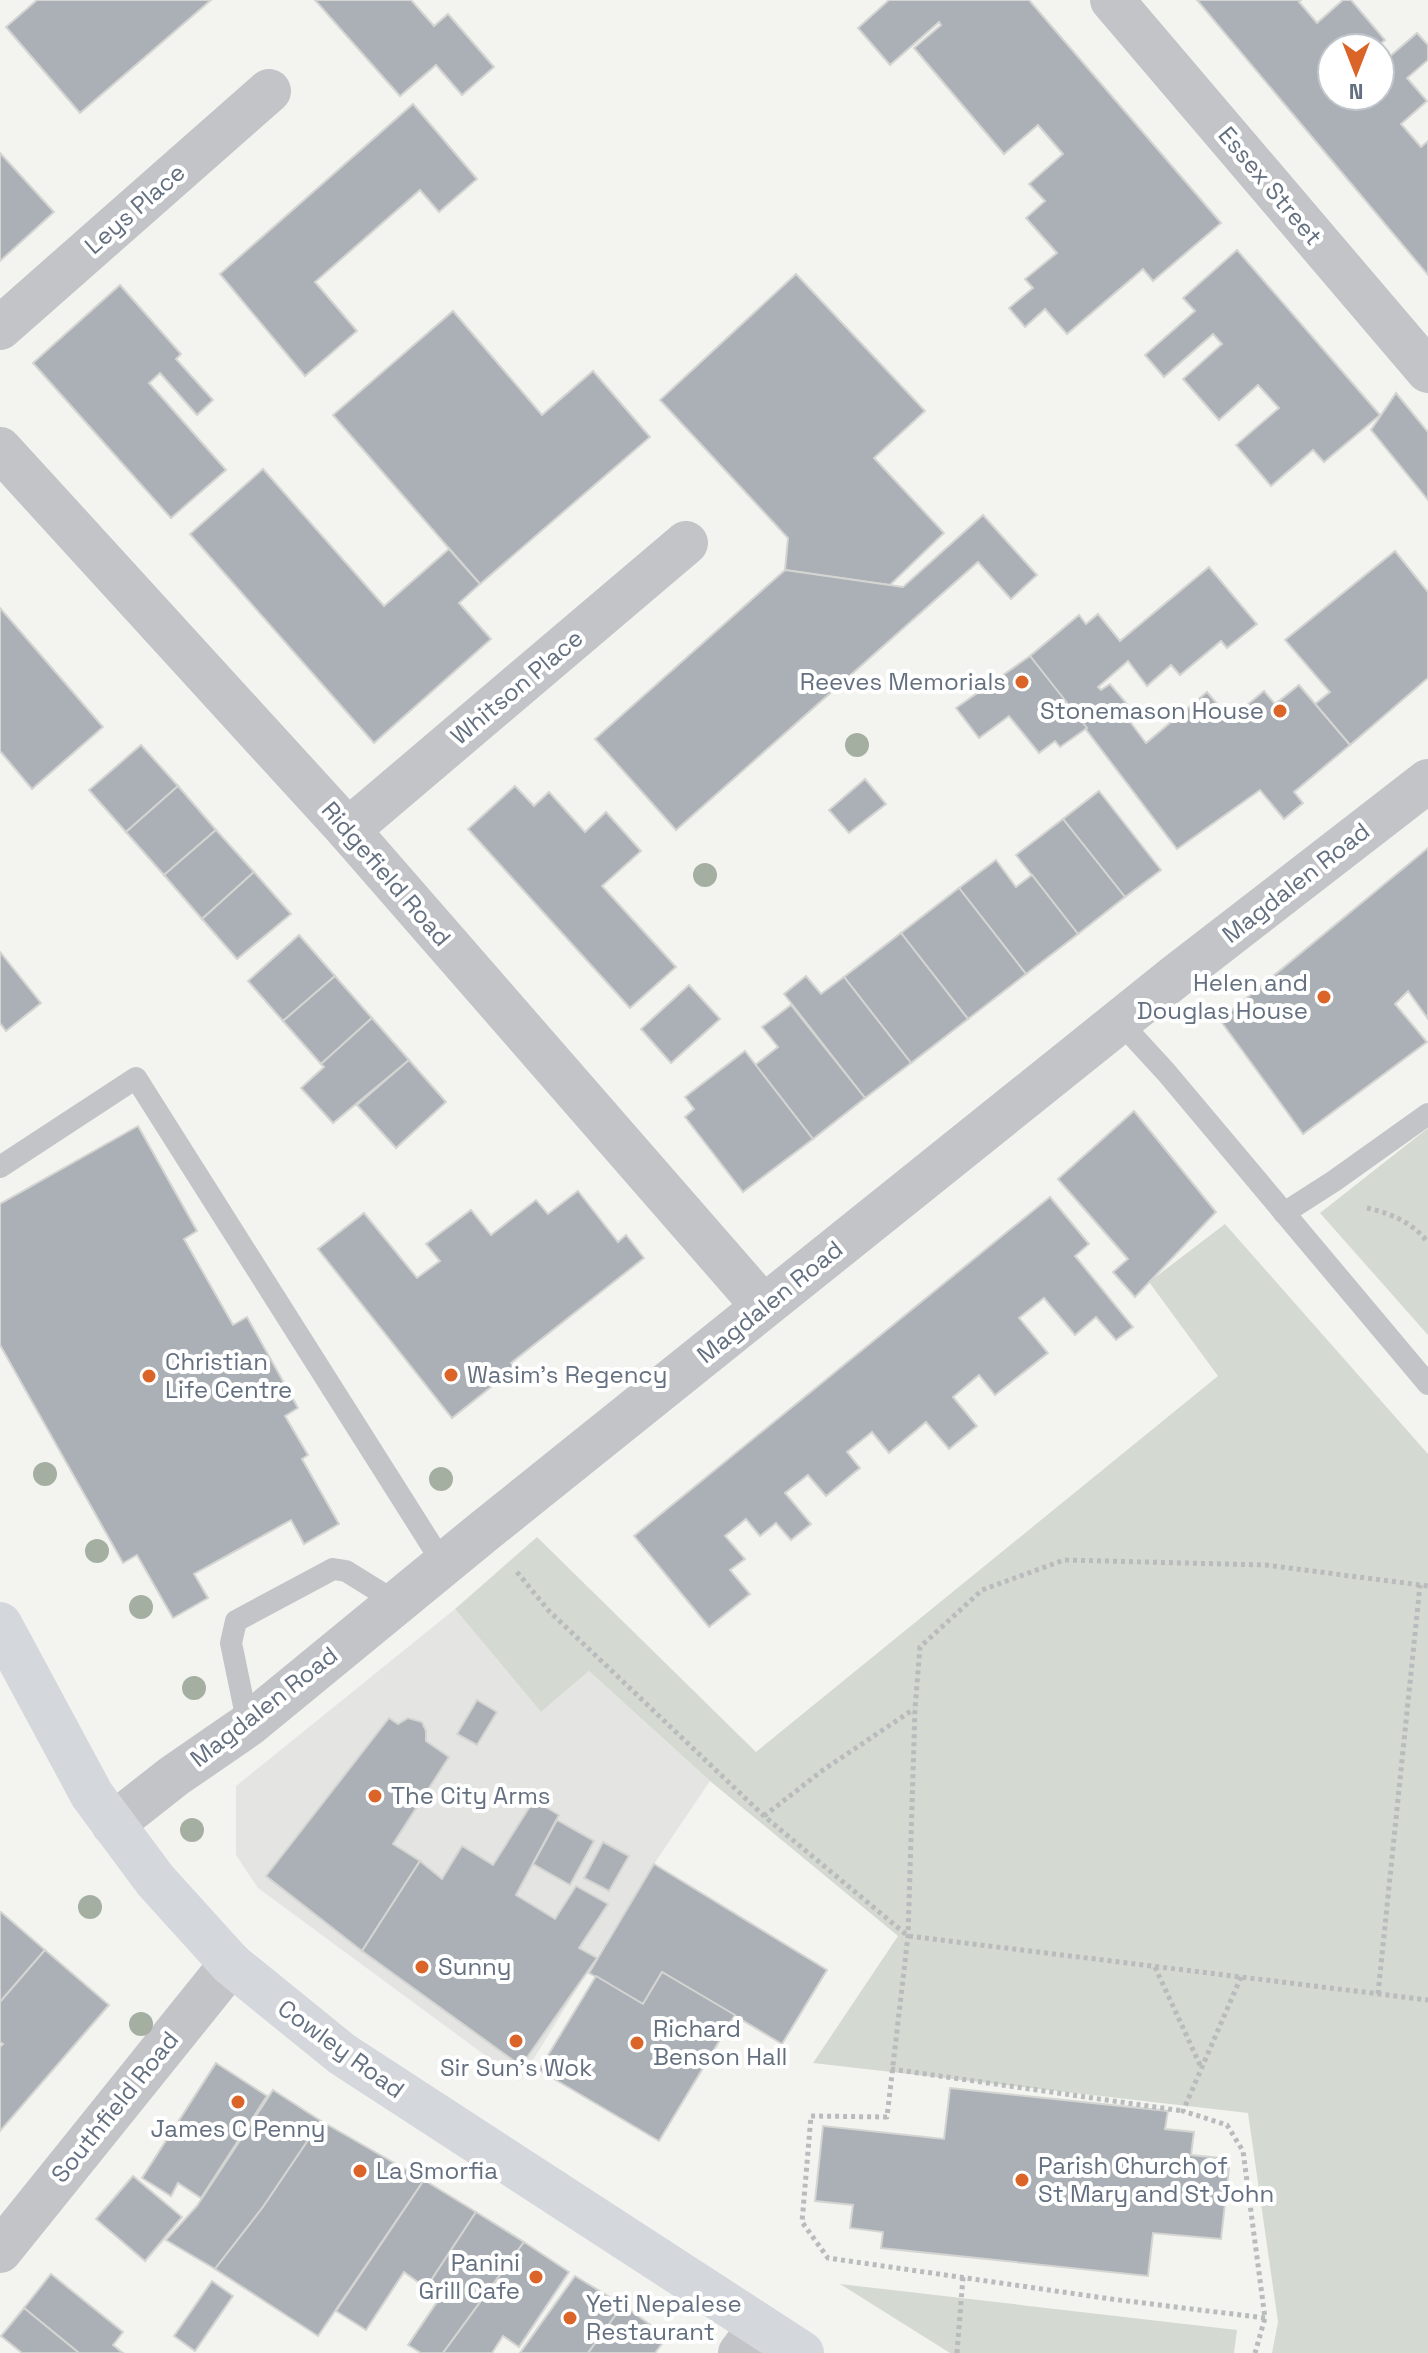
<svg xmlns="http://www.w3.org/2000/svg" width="1428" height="2353" font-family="'Space Grotesk',sans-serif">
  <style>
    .built { fill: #e4e5e3 }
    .green { fill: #d4dad1 }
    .building { fill: #aab0b5; stroke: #d4d5d2; stroke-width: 2 }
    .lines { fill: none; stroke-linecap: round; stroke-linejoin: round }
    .path { stroke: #b9bbbd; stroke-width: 5; stroke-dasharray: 4 4; stroke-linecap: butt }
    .lane { stroke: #c2c4c8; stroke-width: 22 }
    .street { stroke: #c2c4c8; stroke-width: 44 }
    .secondary { stroke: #d4d7dc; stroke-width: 44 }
    .tree { fill: #a4afa2 }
    .poi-dot { fill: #db6428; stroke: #fff; stroke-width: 3 }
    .labels { text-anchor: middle; stroke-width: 8; stroke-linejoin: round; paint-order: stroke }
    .street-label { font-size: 24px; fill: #647080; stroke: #fff }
    .poi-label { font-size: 24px; fill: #647080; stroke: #fff; text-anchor: start }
  </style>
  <rect width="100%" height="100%" fill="#f3f4f0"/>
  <path class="built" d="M455,1609l86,103 48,-41 121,110 -56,83 -134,217 -262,-193 -22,-33v-69z"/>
  <g class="green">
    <path d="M1428,1128v207l-108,-122z"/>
    <path d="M1225,1224l203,230v899h-156l6,-31 -30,-209 -435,-50 85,-127 -188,-155 -121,-110 -48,41 -86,-103 82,-72 219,215 462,-376 -69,-94z"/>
    <path d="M840,2284l397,46 -3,23h-284z"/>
  </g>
  <g class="building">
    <path d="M37,0h174l-131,113 -74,-86z"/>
    <path d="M315,0h96l23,26 14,-12 46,53 -32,28 -26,-30 -36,31z"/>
    <path d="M889,0h140l192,223 -68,58 -10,-12 -76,65 -22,-25 -20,18 -16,-19 24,-20 -8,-9 32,-26 -31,-35 19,-17 -16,-17 34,-30 -25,-29 -34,29 -90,-106 27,-23 -2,-3 -49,43 -32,-37z"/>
    <path d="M1197,0h104l-2,2 18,21 26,-23h8l34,40 -10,8h-43v48h48v-31l37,-32 11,12v15l-21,18 20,23 -26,23 20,23 7,-6v134z"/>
    <path d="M413,104l64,75 -38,33 -19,-22 -105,92 42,49 -52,45 -85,-102z"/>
    <path d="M0,153l54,59 -54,49z"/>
    <path d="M1237,250l143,165 -56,47 -11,-12 -42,36 -35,-41 43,-37 -21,-23 -39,35 -36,-41 39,-35 -9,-10 -49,43 -19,-22 50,-44 -12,-13z"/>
    <path d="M796,274l129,137 -51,47 70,75 -54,52 -105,-15 3,-32 -128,-138z"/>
    <path d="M120,285l61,69 -5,5 37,41 -16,15 -37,-42 -11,10 77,87 -55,48 -138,-155z"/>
    <path d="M453,311l89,104 51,-44 57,66 -170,147 -147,-169z"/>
    <path d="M1396,393l32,39v68l-57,-70z"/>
    <path d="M263,469l121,137 65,-57 31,35 -21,19 32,36 -117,104 -184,-209z"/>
    <path d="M983,515l54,60 -26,24 -33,-37 -302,268 -81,-91 190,-169 118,17z"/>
    <path d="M1395,551l33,41v86l-78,67 -35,-41 15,-12 -45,-52z"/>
    <path d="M1209,567l48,57 -30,24 -6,-7 -41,34 -9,-10 -24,21 -19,-25 -30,26 3,3 9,-6 28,33 -7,6 15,20 61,-51 23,27 34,-28 11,13 24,-19 51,60 -56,47 9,11 -19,16 -24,-29 -83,59 -147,-193 49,-41 7,9 12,-10 22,27z"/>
    <path d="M0,608l103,119 -71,62 -32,-38z"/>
    <path d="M1030,656l57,72 -27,19 -5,-6 -16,12 -30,-37 -30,22 -23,-30z"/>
    <path d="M141,745l37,41 -52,46 -37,-42z"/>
    <path d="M865,779l21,25 -37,29 -20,-23z"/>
    <path d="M178,786l38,44 -52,45 -38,-43z"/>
    <path d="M515,786l19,20 15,-14 36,40 21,-20 35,39 -39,35 74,81 -46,41 -162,-179z"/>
    <path d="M1099,791l62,79 -36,27 -62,-78z"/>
    <path d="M1063,819l62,78 -47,37 -62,-79z"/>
    <path d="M216,830l38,42 -52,47 -38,-44z"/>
    <path d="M1428,848v171l-20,-28 -13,13 32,38 -124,92 -83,-114z"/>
    <path d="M996,860l20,27 16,-12 46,59 -52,40 -67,-86z"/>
    <path d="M254,872l37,42 -54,45 -35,-40z"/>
    <path d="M959,888l67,86 -58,45 -67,-86z"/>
    <path d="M901,933l67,86 -57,44 -67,-86z"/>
    <path d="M299,935l36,41 -52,45 -35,-40z"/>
    <path d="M0,952l41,51 -35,28 -6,-8z"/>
    <path d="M335,976l37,42 -51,46 -38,-43z"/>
    <path d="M806,976l15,18 23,-17 67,86 -46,35 -81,-104z"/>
    <path d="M689,985l31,34 -49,44 -30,-34z"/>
    <path d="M791,1005l74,93 -52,41 -58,-74 23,-18 -16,-20z"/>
    <path d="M372,1018l37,42 -76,63 -32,-35 23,-21 -3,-3z"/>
    <path d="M745,1051l68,88 -70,53 -58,-75 9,-8 -9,-12z"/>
    <path d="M409,1060l37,42 -50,46 -39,-43z"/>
    <path d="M1134,1111l82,101 -81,85 -22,-25 15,-13 -70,-80z"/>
    <path d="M138,1126l59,105 -13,8 49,86 14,-8 51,91 -13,8 23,39 -6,4 37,65 -35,20 -13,-24 -97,54 14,24 -35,20 -36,-63 -14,8 -123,-218v-141z"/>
    <path d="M578,1191l40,51 8,-7 18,23 -133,105 4,5 -63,50 -134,-169 46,-36 53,65 23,-17 -14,-17 45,-34 20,25 45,-35 12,14z"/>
    <path d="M1050,1197l39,47 -14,12 58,71 -17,13 -20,-23 -21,18 -31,-37 -25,20 29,35 -53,42 -16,-20 -26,22 24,29 -28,23 -23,-27 -37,31 -17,-21 -25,20 13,16 -34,28 -18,-21 -23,18 26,31 -20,16 -15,-17 -16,13 -14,-17 -21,17 20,23 -15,11 20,24 -41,33 -75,-91z"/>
    <path d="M477,1700l20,12 -20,33 -20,-11z"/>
    <path d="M389,1718l9,6 10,-6 14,4 4,9v10l23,16 -56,87 27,17 -58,90 -96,-75z"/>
    <path d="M534,1800l25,15 -43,80 39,24 21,-33 32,18 -29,44 18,10 -76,108 -159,-115 58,-90 22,18 20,-33 31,19z"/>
    <path d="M557,1820l37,21 -24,44 -37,-21z"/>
    <path d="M603,1842l26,14 -20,35 -25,-13z"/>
    <path d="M654,1864l173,106 -45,74 -120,-72 -19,32 -54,-31z"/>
    <path d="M1,1912l44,38 -45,52v-89z"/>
    <path d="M45,1950l64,55 -109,126v-84l3,-3 -3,-2v-40z"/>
    <path d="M662,1972l73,43 -76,126 -120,-71 57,-94 47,28z"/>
    <path d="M216,2063l51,33 -66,102 -23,-15 -7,13 -29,-18z"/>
    <path d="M950,2088l218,23 -3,18 29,3 -3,23 39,4 -9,80 -68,-6 -5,43 -267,-28 2,-16 -33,-4 3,-23 -38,-4 8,-75 121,13z"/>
    <path d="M273,2090l48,31 -58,86 -48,62 -49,-29 31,-34z"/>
    <path d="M321,2121l103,59 -106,156 -103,-67 48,-62z"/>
    <path d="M133,2176l49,41 -37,44 -49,-42z"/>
    <path d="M424,2180l52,32 -50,76 -22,-16 -38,58 -30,-19z"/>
    <path d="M476,2212l48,30 -81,111h-22l-13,-8 33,-49 -15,-8z"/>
    <path d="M524,2242l45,30 -50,75 -16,-11 -11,17h-49z"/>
    <path d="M51,2274l72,58 -10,13 10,8h-44l-55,-45z"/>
    <path d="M575,2276l48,29 -35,48h-68z"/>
    <path d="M212,2281l21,15 -38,55 -21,-15z"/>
    <path d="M623,2305l44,32 -12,16h-67z"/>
    <path d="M24,2308l55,45h-57l-21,-17z"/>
  </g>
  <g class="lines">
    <g class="path">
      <path d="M1367,1208c23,5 47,15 61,35"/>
      <path d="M517,1572l32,39 215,205 144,120 520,64"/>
      <path d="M764,1816l59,-46 91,-61"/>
      <path d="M1155,1967l46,100"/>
      <path d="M1241,1977l-58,134 44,14 16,26 22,167 -10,35"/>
      <path d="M1378,1994l42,-409"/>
      <path d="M891,2069l292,42"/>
      <path d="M1265,2318l-154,-19 -283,-41 -26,-36 9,-106 76,1 21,-181 7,-227 5,-62 62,-57 82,-30 202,5 162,21"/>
      <path d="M957,2353l6,-76"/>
    </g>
    <g class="lane">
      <path d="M1120,1022l46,50 262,312"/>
      <path d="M0,1167l136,-89 308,487"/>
      <path d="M1284,1213l50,-32 94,-67"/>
      <path d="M248,1725l-17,-82 5,-22 97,-52 13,2 50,31"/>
    </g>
    <g class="street">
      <path d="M1112,0l316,371"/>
      <path d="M0,328l269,-237"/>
      <path d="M0,449l348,381 415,476"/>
      <path d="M348,830l338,-287"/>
      <path d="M113,1824l61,-48 74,-51 235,-193 693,-556 252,-195"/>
      <path d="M0,2251l231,-287"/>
      <path d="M740,2353l20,-27"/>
    </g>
    <path class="secondary" d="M0,1624l92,171 63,85 76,84 111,90 460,299"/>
  </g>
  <g class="tree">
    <circle cx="857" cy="745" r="12"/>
    <circle cx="705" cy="875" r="12"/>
    <circle cx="45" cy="1474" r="12"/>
    <circle cx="441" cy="1479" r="12"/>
    <circle cx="97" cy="1551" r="12"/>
    <circle cx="141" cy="1607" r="12"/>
    <circle cx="194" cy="1688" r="12"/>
    <circle cx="192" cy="1830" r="12"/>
    <circle cx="90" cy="1907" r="12"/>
    <circle cx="141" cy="2024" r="12"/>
  </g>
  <g class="poi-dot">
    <circle cx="1022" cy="682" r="8"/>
    <circle cx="1280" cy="711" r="8"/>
    <circle cx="1324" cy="997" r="8"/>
    <circle cx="451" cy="1375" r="8"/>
    <circle cx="149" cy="1376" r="8"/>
    <circle cx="375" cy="1796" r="8"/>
    <circle cx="422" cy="1967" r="8"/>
    <circle cx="516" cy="2041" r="8"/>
    <circle cx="637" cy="2043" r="8"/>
    <circle cx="238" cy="2102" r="8"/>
    <circle cx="360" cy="2171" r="8"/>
    <circle cx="1022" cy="2180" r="8"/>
    <circle cx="536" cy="2277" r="8"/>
    <circle cx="570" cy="2318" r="8"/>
  </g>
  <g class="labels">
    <g class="street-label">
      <text transform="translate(1270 186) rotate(50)" y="8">Essex Street</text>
      <text transform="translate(135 209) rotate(-41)" y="8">Leys Place</text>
      <text transform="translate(517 687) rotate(-40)" y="8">Whitson Place</text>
      <text transform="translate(386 874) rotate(49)" y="8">Ridgefield Road</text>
      <text transform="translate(1296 883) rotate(-38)" y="8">Magdalen Road</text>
      <text transform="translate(770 1302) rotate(-39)" y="8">Magdalen Road</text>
      <text transform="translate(264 1707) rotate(-38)" y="8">Magdalen Road</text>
      <text transform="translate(341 2049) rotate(36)" y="8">Cowley Road</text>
      <text transform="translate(115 2107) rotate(-51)" y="8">Southfield Road</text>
    </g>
    <g class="poi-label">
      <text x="1006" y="690" text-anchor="end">Reeves Memorials</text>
      <text x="1264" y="719" text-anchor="end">Stonemason House</text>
      <text x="1308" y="991" text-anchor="end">Helen and<tspan x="1308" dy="28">Douglas House</tspan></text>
      <text x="165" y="1370">Christian<tspan x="165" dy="28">Life Centre</tspan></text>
      <text x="467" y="1383">Wasim's Regency</text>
      <text x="391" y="1804">The City Arms</text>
      <text x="438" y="1975">Sunny</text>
      <text x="653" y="2037">Richard<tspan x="653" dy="28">Benson Hall</tspan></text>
      <text x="516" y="2076" text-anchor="middle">Sir Sun's Wok</text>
      <text x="238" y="2137" text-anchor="middle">James C Penny</text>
      <text x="1038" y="2174">Parish Church of<tspan x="1038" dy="28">St Mary and St John</tspan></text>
      <text x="376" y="2179">La Smorfia</text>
      <text x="520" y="2271" text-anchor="end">Panini<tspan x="520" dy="28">Grill Cafe</tspan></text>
      <text x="586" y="2312">Yeti Nepalese<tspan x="586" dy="28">Restaurant</tspan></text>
    </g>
  </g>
  <g transform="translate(1356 72) rotate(180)"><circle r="38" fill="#ffffff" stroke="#c1c6cc" stroke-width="2"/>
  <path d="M0-6L14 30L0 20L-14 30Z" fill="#db6428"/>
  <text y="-12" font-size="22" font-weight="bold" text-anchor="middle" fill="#647080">N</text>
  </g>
</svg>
